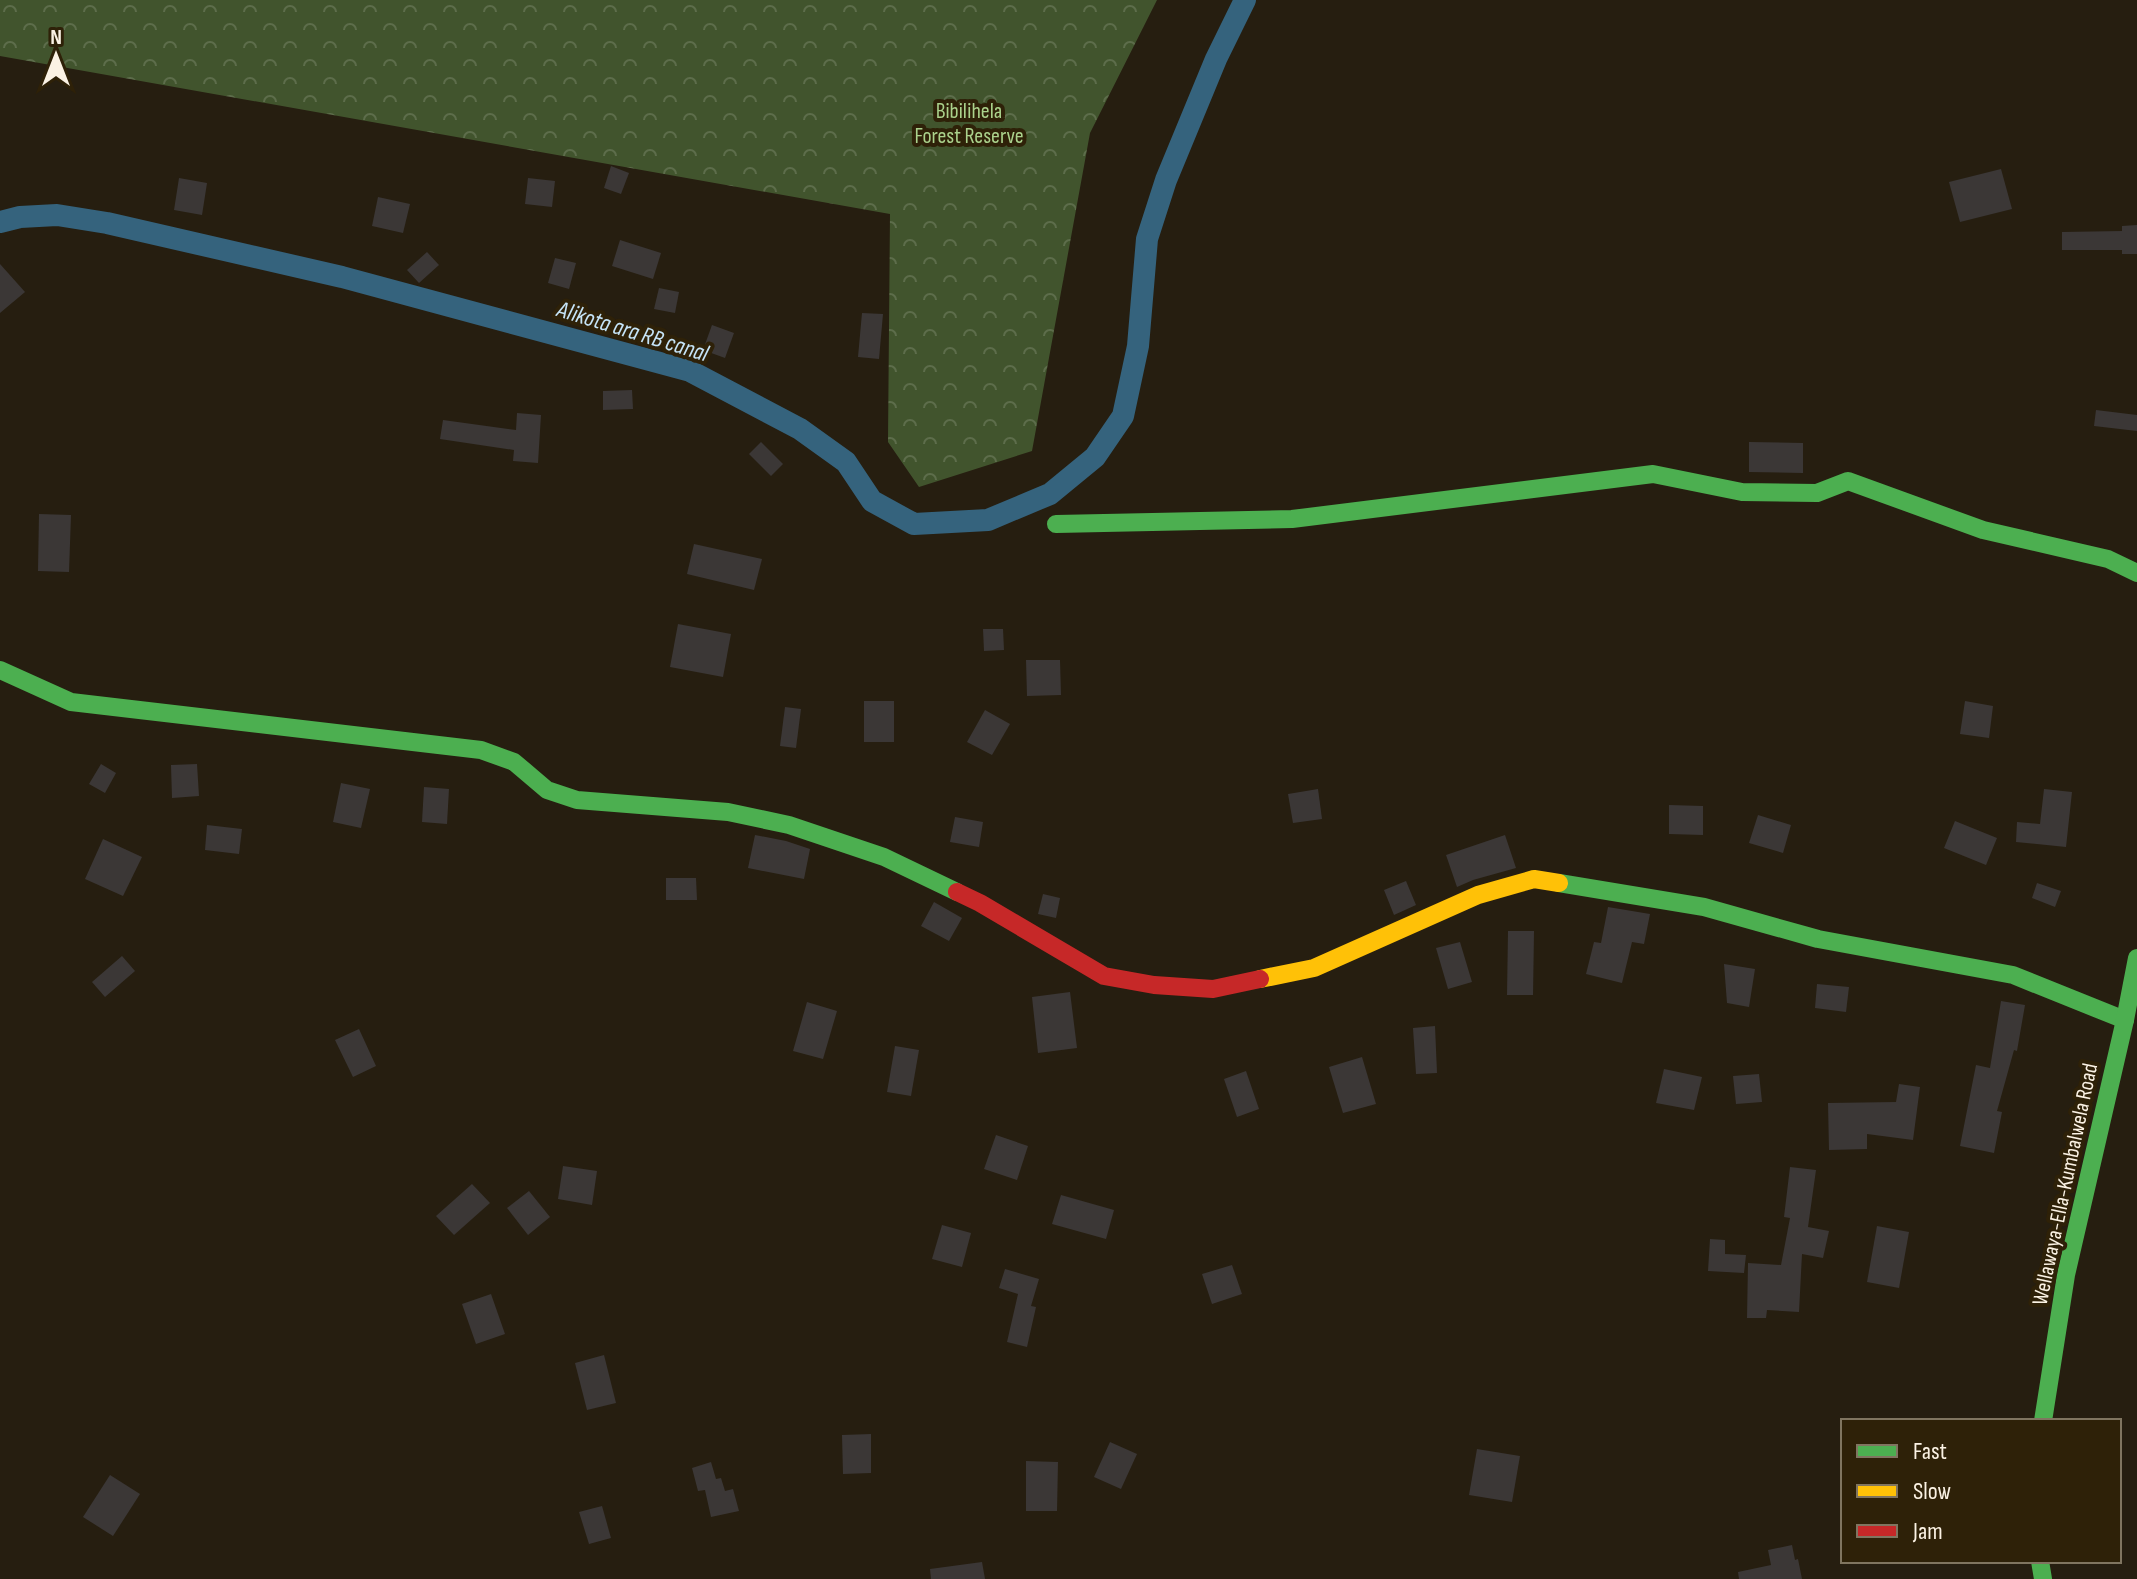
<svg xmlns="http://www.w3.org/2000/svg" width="2137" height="1579" font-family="'Sofia Sans Condensed',sans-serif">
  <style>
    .forest { fill: url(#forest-crowns) }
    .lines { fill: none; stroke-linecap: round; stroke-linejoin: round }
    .canal { stroke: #35637d; stroke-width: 22 }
    .building { fill: #3b3736 }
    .fast { stroke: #4caf50; stroke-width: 18 }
    .slow { stroke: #ffc107; stroke-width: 18 }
    .jam { stroke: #c62828; stroke-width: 18 }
    .labels { text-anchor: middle; stroke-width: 8; stroke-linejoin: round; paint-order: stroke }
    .park-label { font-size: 22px; fill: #abd28c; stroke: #2e2108 }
    .street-label { font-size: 22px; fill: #fbf2e4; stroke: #2e2108 }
    .water-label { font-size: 24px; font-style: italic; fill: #c6e4f7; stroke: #2e2108 }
  </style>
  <defs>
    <pattern id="forest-crowns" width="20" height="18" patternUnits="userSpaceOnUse" patternTransform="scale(2)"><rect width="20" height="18" fill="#41542d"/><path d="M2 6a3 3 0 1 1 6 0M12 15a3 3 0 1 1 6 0" fill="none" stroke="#5d6d4b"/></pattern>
  </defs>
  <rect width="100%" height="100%" fill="#261e10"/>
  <path class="forest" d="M0,0h1157l-67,133 -58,318 -113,36 -31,-45 2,-228 -890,-158z"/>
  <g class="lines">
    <path class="canal" d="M0,222l20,-5 37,-2 50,8 235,54 348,94 110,58 46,33 26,39 42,23 74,-4 62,-26 45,-37 28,-41 15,-70 9,-107 19,-59 50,-121 29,-59"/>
  </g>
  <g class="building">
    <path d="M611,166l18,7 -8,21 -17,-6z"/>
    <path d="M2001,169l11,40 -52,13 -11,-40z"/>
    <path d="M179,178l28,5 -5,32 -28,-5z"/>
    <path d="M528,178l27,3 -3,26 -27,-3z"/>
    <path d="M378,197l32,7 -7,29 -31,-7z"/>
    <path d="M2137,225v29h-15v-4h-60v-18l60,-1v-5z"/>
    <path d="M620,240l41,13 -8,26 -41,-13z"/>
    <path d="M427,252l12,13 -20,18 -12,-13z"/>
    <path d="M555,258l21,5 -7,26 -21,-6z"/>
    <path d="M0,264l25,28 -25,21z"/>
    <path d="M659,288l20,4 -4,21 -21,-4z"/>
    <path d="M862,313l21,1 -4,45 -21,-2z"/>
    <path d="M712,325l22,8 -9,25 -22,-8z"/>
    <path d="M632,390l1,19 -30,1v-19z"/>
    <path d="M2096,410l41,5v16l-43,-5z"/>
    <path d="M517,413l24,2 -3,48 -25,-2 1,-11 -74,-11 3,-19 73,10z"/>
    <path d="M761,442l22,22 -12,12 -22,-22z"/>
    <path d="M1749,442l54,1v30l-54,-1z"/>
    <path d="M39,514l32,1 -2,57 -31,-1z"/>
    <path d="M694,544l68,15 -8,31 -67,-16z"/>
    <path d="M678,624l53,10 -8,43 -53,-10z"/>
    <path d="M983,629h20l1,21 -20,1z"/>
    <path d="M1026,660h34l1,35 -34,1z"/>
    <rect x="864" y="701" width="30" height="41"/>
    <path d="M1965,701l28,5 -4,32 -29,-4z"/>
    <path d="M785,707l16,2 -5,39 -16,-2z"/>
    <path d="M985,710l25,14 -18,31 -25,-13z"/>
    <path d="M101,764l15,9 -11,20 -16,-9z"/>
    <path d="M197,764l2,32 -27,2 -1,-33z"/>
    <path d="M341,783l29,6 -9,39 -28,-6z"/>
    <path d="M424,787l25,2 -2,35 -25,-2z"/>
    <path d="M1318,789l4,30 -29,4 -5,-29z"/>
    <path d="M2044,789l28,3 -6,55 -50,-5 1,-20 23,2z"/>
    <path d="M1669,805l34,1v29l-34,-1z"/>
    <path d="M1758,815l33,10 -8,28 -34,-10z"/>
    <path d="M955,817l28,5 -4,25 -29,-5z"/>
    <path d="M1955,821l42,17 -11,27 -42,-17z"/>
    <path d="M207,825l35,4 -3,25 -34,-4z"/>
    <path d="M755,835l31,6 24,8 -6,30 -56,-11z"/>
    <path d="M1505,835l11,33 -43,12 -16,7 -11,-32z"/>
    <path d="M103,839l39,18 -19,39 -38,-17z"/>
    <path d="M666,878h30l1,22h-31z"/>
    <path d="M1406,881l10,24 -22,10 -10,-25z"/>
    <path d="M2037,883l24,8 -6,16 -23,-9z"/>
    <path d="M1043,894l17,4 -4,20 -18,-4z"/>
    <path d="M934,902l28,16 -13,23 -28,-15z"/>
    <path d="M1608,907l42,7 -6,30 -12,-2 -10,41 -36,-9 8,-32 7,1z"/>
    <path d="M1508,931h26l-1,64h-26z"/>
    <path d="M1460,942l12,40 -24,7 -12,-41z"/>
    <path d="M122,956l13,15 -30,26 -13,-15z"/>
    <path d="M1724,964l31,5 -6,38 -22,-4z"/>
    <path d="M1817,984l32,3 -3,25 -31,-4z"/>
    <path d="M1070,992l7,56 -39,5 -6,-56z"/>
    <path d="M2001,1001l24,4 -8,46 -3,-1 -17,61 5,1 -8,41 -34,-7 16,-81 14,3z"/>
    <path d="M807,1002l30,9 -14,48 -30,-8z"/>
    <path d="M1435,1026l2,47 -21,1 -3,-46z"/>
    <path d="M359,1029l17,37 -23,11 -18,-37z"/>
    <path d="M895,1046l24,4 -8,46 -24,-4z"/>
    <path d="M1362,1057l14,47 -33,9 -14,-46z"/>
    <path d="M1664,1069l38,8 -8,33 -38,-7z"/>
    <path d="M1246,1071l13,38 -22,8 -13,-38z"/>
    <path d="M1759,1074l3,28 -26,2 -3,-28z"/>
    <path d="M1899,1084l21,3 -7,53 -46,-6v15l-38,1 -1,-47 68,-1z"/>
    <path d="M996,1135l32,11 -11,34 -33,-11z"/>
    <path d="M563,1166l34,5 -5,34 -34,-6z"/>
    <path d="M1790,1167l26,3 -8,57 21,4 -6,27 -21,-4 -3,58 -32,-2 -1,8h-19l1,-55 33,2 9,-47 -6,-1z"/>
    <path d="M472,1184l18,19 -36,32 -18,-19z"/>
    <path d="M529,1191l21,26 -22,18 -21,-27z"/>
    <path d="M1061,1195l53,15 -8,29 -54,-15z"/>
    <path d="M942,1225l29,8 -9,34 -30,-8z"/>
    <path d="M1877,1226l32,6 -10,56 -32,-6z"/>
    <path d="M1710,1239l15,1v14l21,1 -2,18 -36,-2z"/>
    <path d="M1232,1265l10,29 -30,10 -10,-30z"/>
    <path d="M1005,1269l34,10 -8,27 5,1 -9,40 -20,-5 11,-48 -19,-6z"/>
    <path d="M491,1294l14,40 -29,10 -14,-40z"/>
    <path d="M604,1355l12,48 -29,7 -12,-47z"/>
    <path d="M871,1434v39l-28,1 -1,-39z"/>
    <path d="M1110,1442l27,12 -16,35 -27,-12z"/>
    <path d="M1477,1449l43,7 -8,46 -43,-7z"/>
    <path d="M1026,1461l32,1 -1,49h-31z"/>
    <path d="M711,1462l5,17 5,-1 4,13 8,-2 6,22 -28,6 -6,-27 -7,1 -6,-23z"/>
    <path d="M110,1475l30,19 -27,42 -30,-19z"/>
    <path d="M602,1506l9,32 -22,6 -10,-32z"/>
    <path d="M1792,1545l3,15 3,-1 4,20h-63l-1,-7 33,-7 -3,-15z"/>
    <path d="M982,1562l3,17h-54l-1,-10z"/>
  </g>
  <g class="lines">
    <g class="fast">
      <path d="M1056,524l236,-5 361,-45 89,18 75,1 31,-12 135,49 125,29 29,14"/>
      <path d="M0,670l71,32 410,48 33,12 33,28 30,10 151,12 61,13 95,32 73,35"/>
      <path d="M1559,883l145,24 114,32 195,36 112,45"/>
      <path d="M2043,1421l23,-146 59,-255 12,-62"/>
      <path d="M2040,1561l3,18"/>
    </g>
    <path class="slow" d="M1260,979l54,-11 164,-73 56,-16 25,4"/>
    <path class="jam" d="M957,892l23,11 124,73 50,9 59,4 47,-10"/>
  </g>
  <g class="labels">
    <g class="park-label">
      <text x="969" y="118">Bibilihela<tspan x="969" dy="25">Forest Reserve</tspan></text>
    </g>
    <g class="street-label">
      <text transform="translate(2064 1184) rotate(-78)" y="8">Wellawaya-Ella-Kumbalwela Road</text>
    </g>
    <g class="water-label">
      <text transform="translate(633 331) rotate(17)" y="8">Alikota ara RB canal</text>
    </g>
  </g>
  <rect x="1841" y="1419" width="280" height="144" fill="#2e2108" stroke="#807560" stroke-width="2"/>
  <rect x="1857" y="1445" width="40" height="12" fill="#4caf50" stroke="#807560" stroke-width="2"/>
  <text x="1913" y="1459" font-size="24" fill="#fbf2e4">Fast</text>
  <rect x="1857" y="1485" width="40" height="12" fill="#ffc107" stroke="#807560" stroke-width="2"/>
  <text x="1913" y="1499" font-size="24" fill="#fbf2e4">Slow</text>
  <rect x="1857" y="1525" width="40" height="12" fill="#c62828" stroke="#807560" stroke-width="2"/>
  <text x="1913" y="1539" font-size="24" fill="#fbf2e4">Jam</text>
  <g transform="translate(56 56)" stroke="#2e2108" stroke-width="6" paint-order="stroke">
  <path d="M0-6L14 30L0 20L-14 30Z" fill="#fbf2e4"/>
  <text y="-12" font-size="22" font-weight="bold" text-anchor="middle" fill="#fbf2e4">N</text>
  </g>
</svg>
